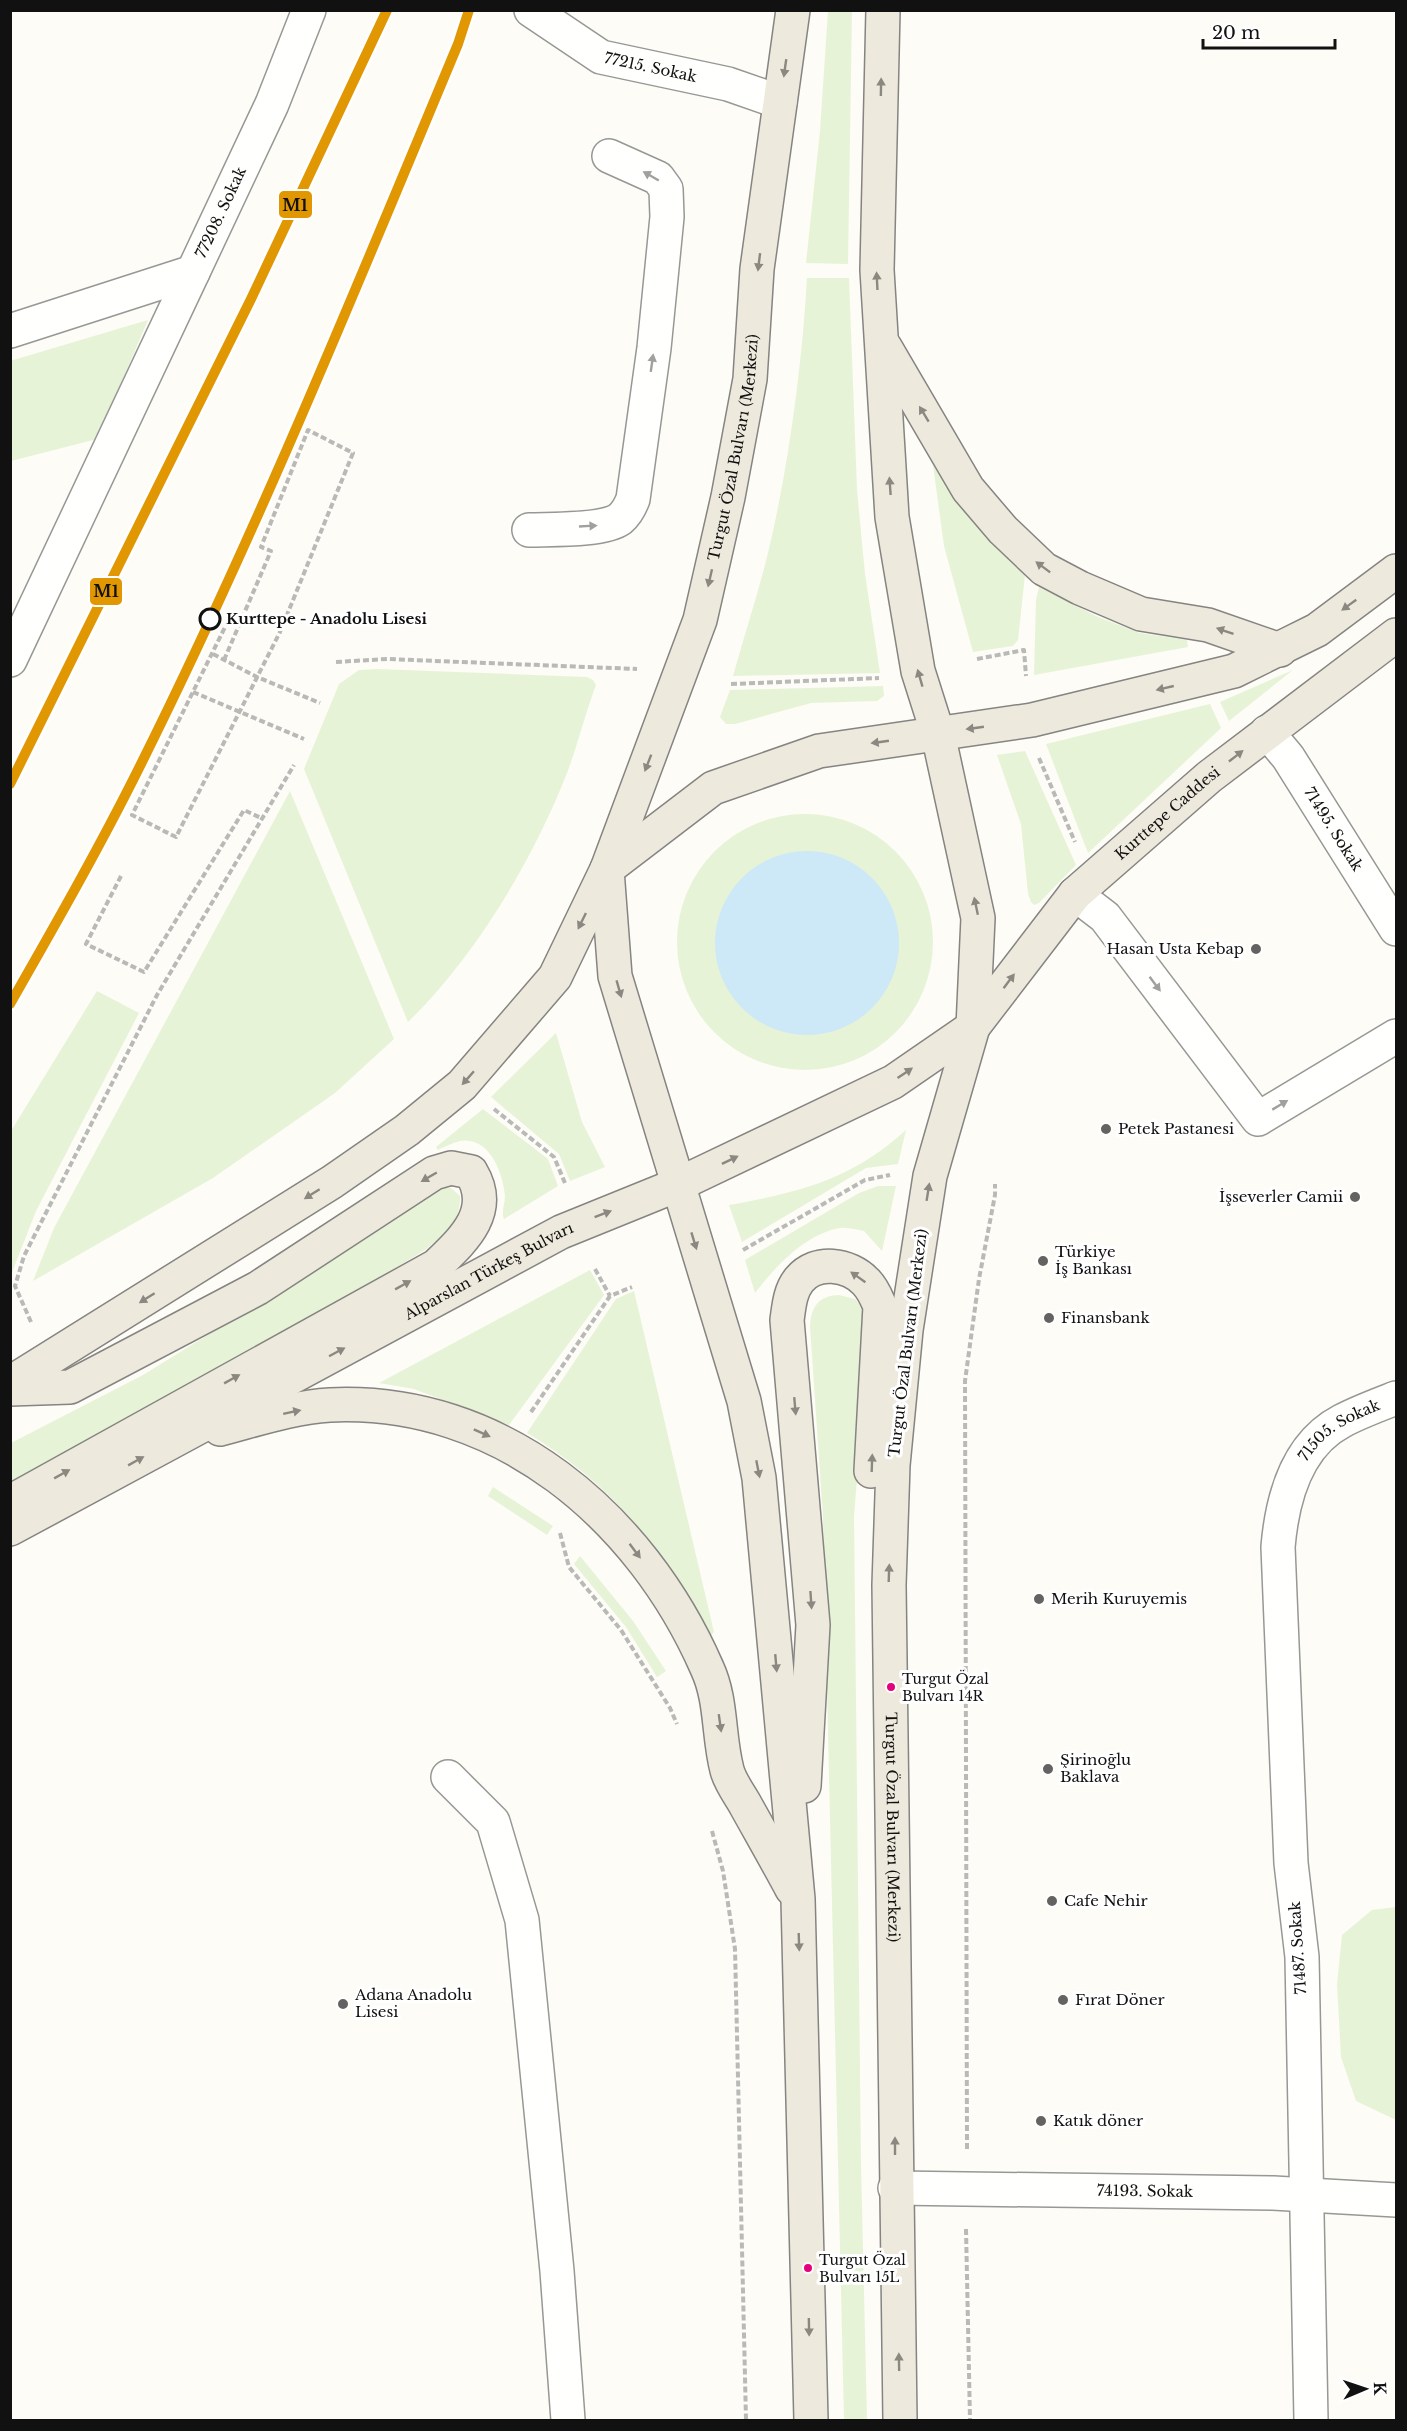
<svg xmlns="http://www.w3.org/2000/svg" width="1407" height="2431" font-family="'Libre Baskerville',serif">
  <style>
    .green { fill: #e7f3d7 }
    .water { fill: #cde8f7 }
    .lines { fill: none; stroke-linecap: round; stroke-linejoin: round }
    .minor-casing { stroke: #979795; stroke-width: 36 }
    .major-casing { stroke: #858482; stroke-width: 36 }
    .path { stroke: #b9b9b8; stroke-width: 4; stroke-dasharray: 6 3; stroke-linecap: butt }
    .minor { stroke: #fffffe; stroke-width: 33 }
    .major { stroke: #ede9dc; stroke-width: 33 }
    .metro-1-casing { stroke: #fff; stroke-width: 15 }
    .metro-1 { stroke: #e09702; stroke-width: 10 }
    .oneway { fill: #8a8881 }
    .oneway2 { fill: #a0a09f }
    .stop-dot { fill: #fff; stroke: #111; stroke-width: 3 }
    .poi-dot { fill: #646362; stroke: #fff; stroke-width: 2 }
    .bus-dot { fill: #e5007d; stroke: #fff; stroke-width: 2 }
    .labels { text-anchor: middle; stroke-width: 6; stroke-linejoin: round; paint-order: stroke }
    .bus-label { font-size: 14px; fill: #111; stroke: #fff; text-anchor: start }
    .street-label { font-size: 15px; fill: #111; stroke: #fff }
    .stop-label { font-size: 15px; font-weight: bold; fill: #111; stroke: #fff; text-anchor: start }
    .poi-label { font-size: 15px; fill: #111; stroke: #fff; text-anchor: start }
    .line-badge { stroke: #fff; stroke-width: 2 }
    .pale-badge-label { font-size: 16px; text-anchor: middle; font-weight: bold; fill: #111 }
  </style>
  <rect width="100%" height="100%" fill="#fdfcf7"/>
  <g class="green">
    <path d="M828,11h24l-4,253 -42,-1 14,-132z"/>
    <path d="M807,278h42l8,212 8,84 15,99 -147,3c11,-40 24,-79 34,-119 21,-86 35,-190 40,-279z"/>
    <path d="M148,320l-51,119 -86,22 -1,-100z"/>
    <path d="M933,465l24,38 68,72 -7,65 -5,6 -40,6 -29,-106z"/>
    <path d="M1039,587l59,30 42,16 47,7 1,7 -154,28 2,-75z"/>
    <path d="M377,669l210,8 6,3 3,5c-11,29 -18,59 -29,88 -34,87 -92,184 -159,249l-104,-253 35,-85 20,-14z"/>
    <path d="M1293,670l-64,51 -9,-19z"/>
    <path d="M883,686l1,10 -7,5 -66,2 -76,21h-9l-6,-7 10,-27z"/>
    <path d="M1210,704l11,24 -133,125 -42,-109z"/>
    <path d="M1025,751l51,114 -37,38 -5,2 -3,-3 -3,-8 -7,-70 -24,-69z"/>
    <path d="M290,791l104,248 -59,54 -122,85 -180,103 21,-53z"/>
    <circle cx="805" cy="942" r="128"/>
    <path d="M97,991l42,22 -103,198 -25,64v-144z"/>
    <path d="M556,1033l26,89 23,45 -35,14 -11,-27 -68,-57z"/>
    <path d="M483,1109l65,50 10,27 -54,33c-3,-8 1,-15 1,-23 -2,-24 -16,-60 -45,-55 -8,2 -16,6 -22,9l-2,-3z"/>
    <path d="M906,1130l-8,34 -32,4 -124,74 -13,-37c71,-13 122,-25 177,-75z"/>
    <path d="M878,1186h18l-14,65 -18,-20c-7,-1 -16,-4 -24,-3 -35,6 -65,39 -85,65l-10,-33 114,-67z"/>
    <path d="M440,1188h11l9,8c1,27 -16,38 -35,54l-187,113 -227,126v-46l132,-68 245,-151z"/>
    <path d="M590,1270l14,25 -95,130 -95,-36 -35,-6z"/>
    <path d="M634,1291l80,341 -3,3 -5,-1c-36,-83 -101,-155 -179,-201l89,-134z"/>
    <path d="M839,1295l16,4 8,9 2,9 1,52 -12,147 7,648 6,256h-23l-21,-903 -13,-190c1,-20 8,-31 29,-32z"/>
    <path d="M493,1487l60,39 -6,9 -59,-39z"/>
    <path d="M580,1556l53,65 33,50 -9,6 -31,-50 -52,-63z"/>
    <path d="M1396,1907v213l-40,-19 -15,-44 -4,-73 5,-49 30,-25z"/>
  </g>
  <circle class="water" cx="807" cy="943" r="92"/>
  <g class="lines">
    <defs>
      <g id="minor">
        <path id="s1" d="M531,10l70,47 127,27 52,18"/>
        <path id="s2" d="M10,331l183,-59 79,-168 37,-94"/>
        <path d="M529,530c22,-1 74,1 91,-11 7,-6 10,-12 13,-20l21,-151 13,-131 -1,-28 -8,-11 -49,-22"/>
        <path d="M10,660l183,-388"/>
        <path id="s3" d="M1267,732l21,25 108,172"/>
        <path d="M1075,894l30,23 153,202 138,-83"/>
        <path d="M448,1777l45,45 29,98 35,351 11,149"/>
        <path id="s4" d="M895,2188l378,5 123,7"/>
        <path id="s5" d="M1311,2420l-9,-463 -11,-94 -13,-316c4,-47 18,-102 64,-126 17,-9 36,-16 54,-23"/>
      </g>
      <g id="major">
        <path id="s6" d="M883,10l-6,260 15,247 26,154 20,63 40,184 -5,109 -43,149 -24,154 -13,135 -4,120 11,835"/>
        <path d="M885,347l83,142 35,41 41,39 36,19 61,26 67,11 72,25"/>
        <path d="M607,869l106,-81 106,-37 213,-31 202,-49 83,-41 79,-59"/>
        <path d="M607,870l8,106 129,425 15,77 39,421 13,521"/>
        <path id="s7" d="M10,1383l322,-201 75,-52 55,-45 93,-108 52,-108 93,-249 28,-123 22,-118 7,-110 36,-259"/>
        <path d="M10,1389l60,-2 188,-99 176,-115 17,-5 20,4c24,40 -8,68 -35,94l-426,236"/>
        <path d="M220,1429c35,-9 73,-22 110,-24 171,-8 311,112 377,263 15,32 11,68 20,102 3,12 13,25 19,36 15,27 31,55 46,83"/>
        <path id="s8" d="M10,1529l551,-297 116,-47 216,-103 80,-55 102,-133 134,-117 187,-142"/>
        <path d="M804,1786l9,-161 -26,-305c2,-14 3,-29 12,-40 17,-21 50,-16 67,2 7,7 10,15 14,24l-9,165"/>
      </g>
    </defs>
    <use href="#minor" class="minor-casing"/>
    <use href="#major" class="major-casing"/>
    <g class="path">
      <path d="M213,654l44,23 63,26"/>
      <path d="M977,659l47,-9 2,26"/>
      <path d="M224,660l47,-109 -10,-4 47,-117 45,23 -73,179 -104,205 -44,-22 100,-202"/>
      <path d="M336,662l51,-3 250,10"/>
      <path d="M731,684l148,-6"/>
      <path d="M193,692l111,47"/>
      <path d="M1039,758l36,84"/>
      <path d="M121,876l-35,68 58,28 100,-162 17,8"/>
      <path d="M494,1109l60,48 11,26"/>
      <path d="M743,1250l122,-70 25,-5"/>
      <path d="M595,1269l15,27"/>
      <path d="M31,1322l-16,-36 9,-30 133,-261 137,-230"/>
      <path d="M531,1412l79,-116 22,-9"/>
      <path d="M560,1533l9,34 52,63 49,78 7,16"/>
      <path d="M712,1831l11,40 12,78 11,471"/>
      <path d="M967,2149l-2,-768 14,-102 16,-84v-11"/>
      <path d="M966,2229l4,191"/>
    </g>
    <use href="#minor" class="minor"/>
    <use href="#major" class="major"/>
    <defs>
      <g id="metro-1">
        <path d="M10,784l241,-485 136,-289"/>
        <path d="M10,1004c44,-77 88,-154 128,-234 118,-236 218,-482 320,-726l11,-34"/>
      </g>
    </defs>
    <use href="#metro-1" class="metro-1-casing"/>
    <use href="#metro-1" class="metro-1"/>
  </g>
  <defs><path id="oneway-solid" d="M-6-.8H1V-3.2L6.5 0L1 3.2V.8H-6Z" transform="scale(1.5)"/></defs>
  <g class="oneway">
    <use href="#oneway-solid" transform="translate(785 68) rotate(98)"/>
    <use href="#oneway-solid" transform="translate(881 87) rotate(-89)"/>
    <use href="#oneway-solid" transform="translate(759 262) rotate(97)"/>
    <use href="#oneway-solid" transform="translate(877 281) rotate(-93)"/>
    <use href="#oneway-solid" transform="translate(924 414) rotate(-121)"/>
    <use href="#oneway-solid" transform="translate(890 486) rotate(-94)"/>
    <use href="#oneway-solid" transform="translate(1043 567) rotate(-143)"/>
    <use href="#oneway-solid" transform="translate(710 578) rotate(103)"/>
    <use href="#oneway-solid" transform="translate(1349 605) rotate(144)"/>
    <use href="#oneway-solid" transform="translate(1225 631) rotate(-161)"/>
    <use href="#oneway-solid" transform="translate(920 678) rotate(-106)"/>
    <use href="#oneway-solid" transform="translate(1165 688) rotate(167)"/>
    <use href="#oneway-solid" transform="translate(975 728) rotate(172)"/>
    <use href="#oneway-solid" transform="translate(880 742) rotate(172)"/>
    <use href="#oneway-solid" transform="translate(1236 756) rotate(-38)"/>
    <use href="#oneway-solid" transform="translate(648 763) rotate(111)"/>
    <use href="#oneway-solid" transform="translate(976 906) rotate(-102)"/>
    <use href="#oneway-solid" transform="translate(582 921) rotate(116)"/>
    <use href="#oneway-solid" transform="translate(1009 981) rotate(-53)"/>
    <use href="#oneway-solid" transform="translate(619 989) rotate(74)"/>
    <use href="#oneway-solid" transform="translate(905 1073) rotate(-34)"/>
    <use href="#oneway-solid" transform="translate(468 1078) rotate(131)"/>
    <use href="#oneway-solid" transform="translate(730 1160) rotate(-26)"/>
    <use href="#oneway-solid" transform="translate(429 1177) rotate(150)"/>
    <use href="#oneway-solid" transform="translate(928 1192) rotate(-81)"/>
    <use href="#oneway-solid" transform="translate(312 1194) rotate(148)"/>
    <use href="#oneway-solid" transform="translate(603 1214) rotate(-21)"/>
    <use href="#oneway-solid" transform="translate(694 1241) rotate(73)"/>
    <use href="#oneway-solid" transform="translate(858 1277) rotate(-145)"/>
    <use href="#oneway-solid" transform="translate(403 1285) rotate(-29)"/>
    <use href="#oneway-solid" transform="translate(147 1298) rotate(148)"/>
    <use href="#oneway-solid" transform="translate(337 1352) rotate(-28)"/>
    <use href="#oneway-solid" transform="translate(232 1379) rotate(-29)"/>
    <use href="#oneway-solid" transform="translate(795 1406) rotate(85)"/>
    <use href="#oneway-solid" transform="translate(292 1412) rotate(-12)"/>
    <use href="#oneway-solid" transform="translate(482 1433) rotate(24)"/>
    <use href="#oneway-solid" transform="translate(136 1461) rotate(-29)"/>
    <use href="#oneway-solid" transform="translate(872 1463) rotate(-88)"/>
    <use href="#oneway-solid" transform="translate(758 1469) rotate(79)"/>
    <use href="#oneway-solid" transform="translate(62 1474) rotate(-29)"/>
    <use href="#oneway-solid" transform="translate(635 1551) rotate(53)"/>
    <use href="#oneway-solid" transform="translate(889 1573) rotate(-88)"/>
    <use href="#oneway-solid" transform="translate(811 1600) rotate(86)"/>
    <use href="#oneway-solid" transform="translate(776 1663) rotate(85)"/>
    <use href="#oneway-solid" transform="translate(720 1723) rotate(82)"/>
    <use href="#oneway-solid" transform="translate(799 1942) rotate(88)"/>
    <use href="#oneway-solid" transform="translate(895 2146) rotate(-90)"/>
    <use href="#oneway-solid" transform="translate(809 2327) rotate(89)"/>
    <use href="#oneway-solid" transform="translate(899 2362) rotate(-91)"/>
  </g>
  <g class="oneway2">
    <use href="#oneway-solid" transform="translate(651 176) rotate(-150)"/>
    <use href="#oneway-solid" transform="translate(652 363) rotate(-82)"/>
    <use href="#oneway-solid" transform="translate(588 526) rotate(-3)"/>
    <use href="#oneway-solid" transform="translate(1155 984) rotate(53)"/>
    <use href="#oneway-solid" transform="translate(1280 1105) rotate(-31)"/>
  </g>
  <circle class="stop-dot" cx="210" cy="619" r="10"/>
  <g class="poi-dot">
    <circle cx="1256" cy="949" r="6"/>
    <circle cx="1106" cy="1129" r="6"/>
    <circle cx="1355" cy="1197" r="6"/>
    <circle cx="1043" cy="1261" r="6"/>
    <circle cx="1049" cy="1318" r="6"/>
    <circle cx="1039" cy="1599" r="6"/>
    <circle cx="1048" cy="1769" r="6"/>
    <circle cx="1052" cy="1901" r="6"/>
    <circle cx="1063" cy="2000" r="6"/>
    <circle cx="343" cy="2004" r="6"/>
    <circle cx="1041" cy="2121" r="6"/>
  </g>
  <g class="bus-dot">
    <circle cx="891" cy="1687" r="5"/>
    <circle cx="808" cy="2268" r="5"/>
  </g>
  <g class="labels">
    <g class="bus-label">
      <text x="902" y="1684">Turgut Özal<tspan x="902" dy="17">Bulvarı 14R</tspan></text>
      <text x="819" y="2265">Turgut Özal<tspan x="819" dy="17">Bulvarı 15L</tspan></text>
    </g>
    <g class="street-label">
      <text dy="5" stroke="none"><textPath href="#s1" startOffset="135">77215. Sokak</textPath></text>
      <text dy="5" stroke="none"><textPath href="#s2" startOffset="258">77208. Sokak</textPath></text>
      <text dy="5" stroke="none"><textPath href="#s7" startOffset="1246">Turgut Özal Bulvarı (Merkezi)</textPath></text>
      <text dy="5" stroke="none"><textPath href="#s8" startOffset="1378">Kurttepe Caddesi</textPath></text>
      <text dy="5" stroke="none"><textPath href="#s3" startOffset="118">71495. Sokak</textPath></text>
      <text dy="5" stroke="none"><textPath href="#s8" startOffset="544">Alparslan Türkeş Bulvarı</textPath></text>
      <text transform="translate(908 1343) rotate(-83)" y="5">Turgut Özal Bulvarı (Merkezi)</text>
      <text dy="5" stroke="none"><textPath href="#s5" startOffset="1014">71505. Sokak</textPath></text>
      <text dy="5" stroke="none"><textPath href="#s6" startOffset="1836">Turgut Özal Bulvarı (Merkezi)</textPath></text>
      <text transform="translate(1298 1948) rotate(-94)" y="5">71487. Sokak</text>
      <text dy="5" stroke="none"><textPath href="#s4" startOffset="250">74193. Sokak</textPath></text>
    </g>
    <g class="stop-label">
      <text x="226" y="624">Kurttepe - Anadolu Lisesi</text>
    </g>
    <g class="poi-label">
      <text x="1244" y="954" text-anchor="end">Hasan Usta Kebap</text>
      <text x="1118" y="1134">Petek Pastanesi</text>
      <text x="1343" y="1202" text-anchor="end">İşseverler Camii</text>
      <text x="1055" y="1257">Türkiye<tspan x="1055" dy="17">İş Bankası</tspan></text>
      <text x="1061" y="1323">Finansbank</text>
      <text x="1051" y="1604">Merih Kuruyemis</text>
      <text x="1060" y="1765">Şirinoğlu<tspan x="1060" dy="17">Baklava</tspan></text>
      <text x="1064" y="1906">Cafe Nehir</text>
      <text x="355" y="2000">Adana Anadolu<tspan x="355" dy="17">Lisesi</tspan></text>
      <text x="1075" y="2005">Fırat Döner</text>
      <text x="1053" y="2126">Katık döner</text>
    </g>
  </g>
  <g class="line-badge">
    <rect x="278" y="190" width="35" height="29" rx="6" fill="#e09702"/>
    <rect x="89" y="577" width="34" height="29" rx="6" fill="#e09702"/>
  </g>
  <g class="pale-badge-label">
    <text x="295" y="211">M1</text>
    <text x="106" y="597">M1</text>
  </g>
  <rect width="1407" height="2431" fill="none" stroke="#111111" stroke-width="24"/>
  <g transform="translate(1365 2389) rotate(88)" stroke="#ffffff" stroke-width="4.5" paint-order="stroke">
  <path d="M0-4.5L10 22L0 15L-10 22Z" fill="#111111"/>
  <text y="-9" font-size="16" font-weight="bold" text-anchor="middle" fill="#111111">K</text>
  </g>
  <path d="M1203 39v9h132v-9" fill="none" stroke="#111111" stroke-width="3"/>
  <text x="1212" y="39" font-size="18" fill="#111111" stroke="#ffffff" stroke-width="4.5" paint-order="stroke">20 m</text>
</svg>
